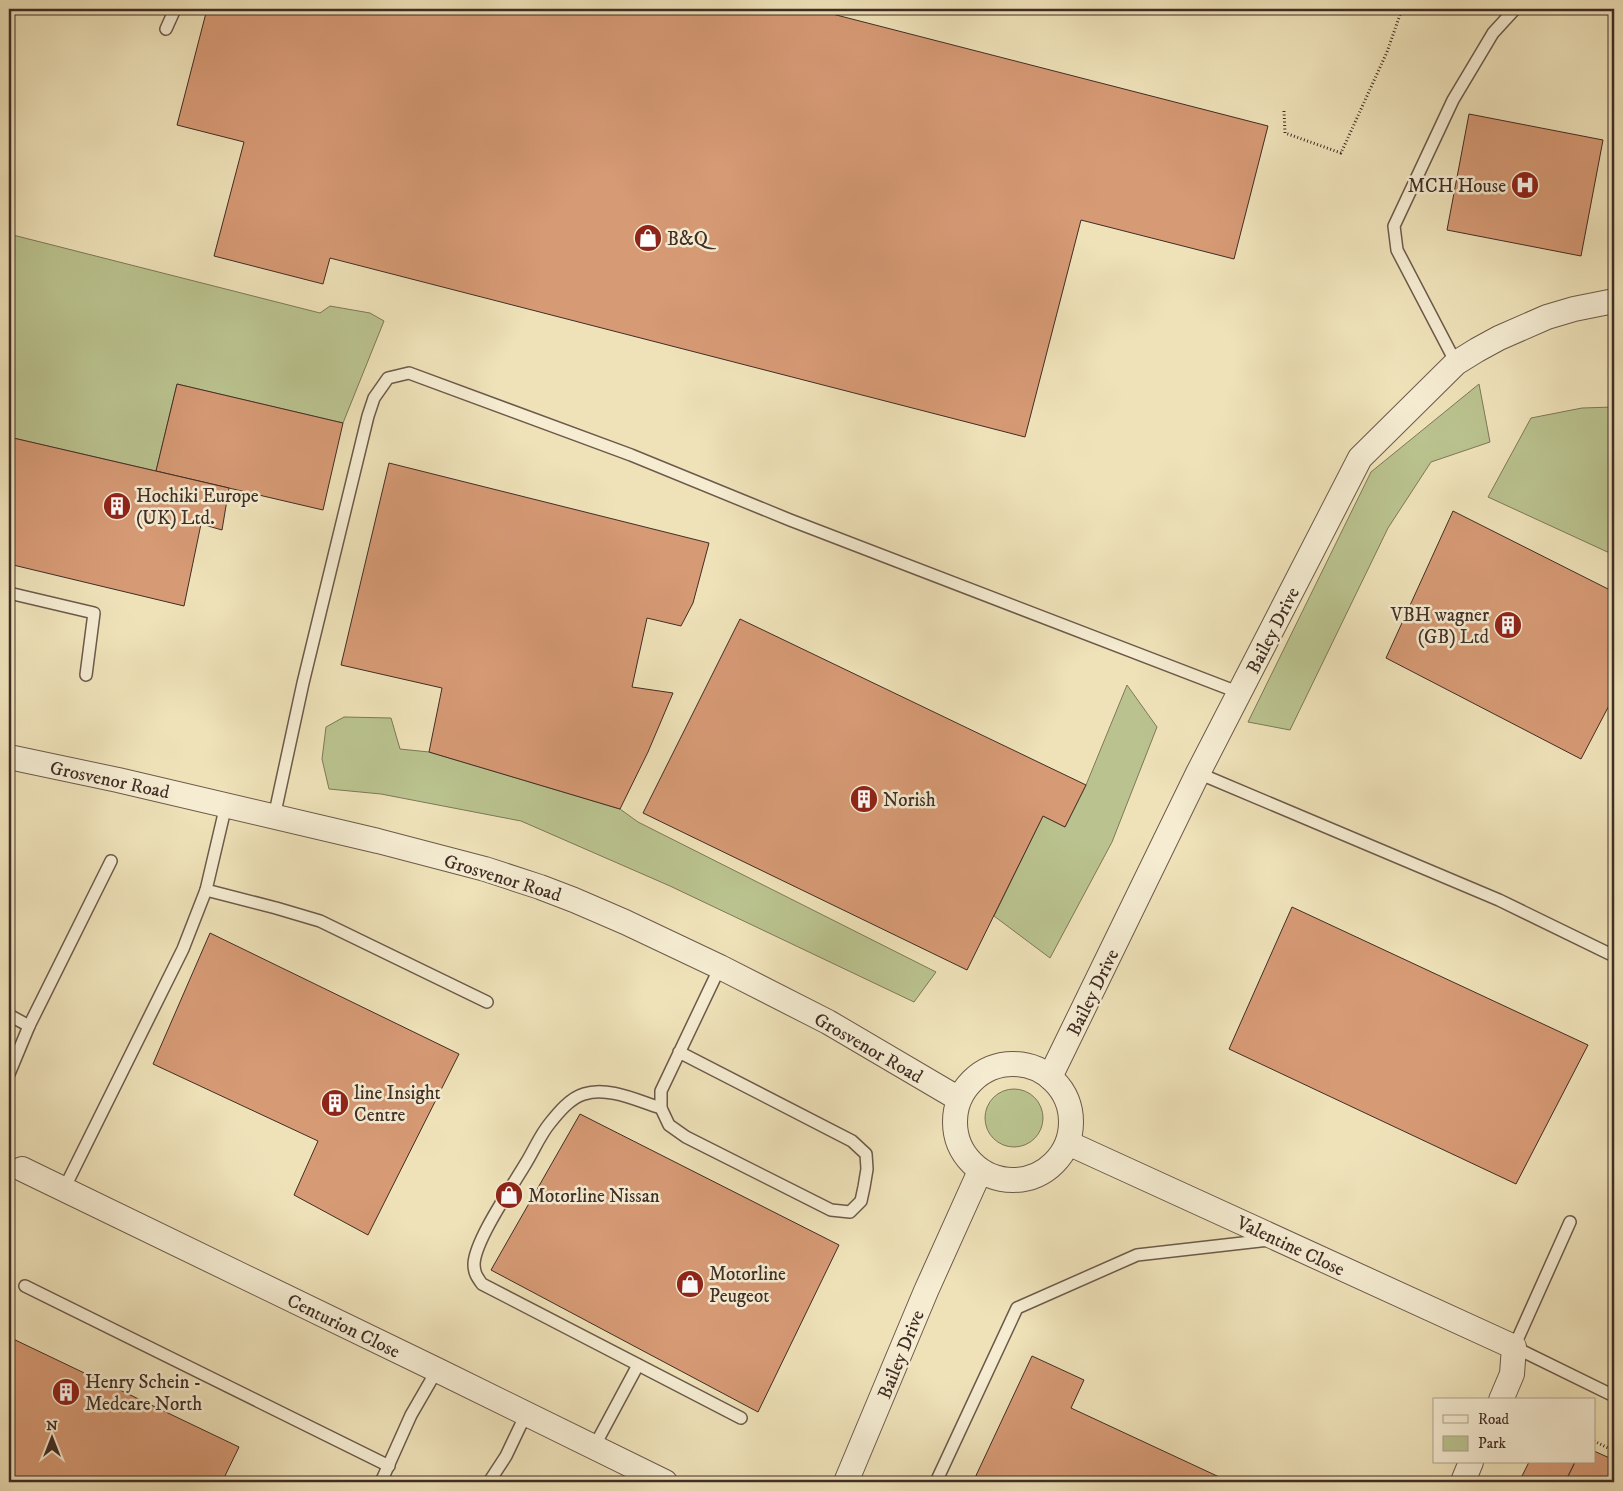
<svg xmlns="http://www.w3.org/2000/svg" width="1623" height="1491" font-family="'IM FELL DW Pica',serif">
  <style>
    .green { fill: #bac38f; stroke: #7d785a }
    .building { fill: #d69a75; stroke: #402d25 }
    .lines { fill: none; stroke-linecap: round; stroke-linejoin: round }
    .lane-casing { stroke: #6c5a4a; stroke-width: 14 }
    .street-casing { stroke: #6c5a4a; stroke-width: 26 }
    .path { stroke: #402d25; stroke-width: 3; stroke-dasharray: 1 2.5; stroke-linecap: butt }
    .lane { stroke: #f5ecd2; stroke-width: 11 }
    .street { stroke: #f5ecd2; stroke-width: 24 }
    .labels { text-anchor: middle; stroke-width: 5; stroke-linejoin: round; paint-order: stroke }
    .poi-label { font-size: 19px; fill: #402d25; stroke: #f5ecd2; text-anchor: start }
    .street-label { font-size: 19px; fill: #402d25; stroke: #f5ecd2 }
  </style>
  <rect width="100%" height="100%" fill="#efe2b9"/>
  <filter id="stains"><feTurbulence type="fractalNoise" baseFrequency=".004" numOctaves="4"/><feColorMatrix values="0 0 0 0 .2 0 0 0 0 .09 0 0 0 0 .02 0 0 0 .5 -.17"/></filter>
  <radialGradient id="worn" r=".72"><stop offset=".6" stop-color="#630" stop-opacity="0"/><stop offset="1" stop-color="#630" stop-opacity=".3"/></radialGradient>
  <g class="green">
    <path d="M9,234l311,79 10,-7 40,7 14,8 -41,102 -166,-39 -21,87 -147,-34z"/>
    <path d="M1479,384l11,58 -59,20 -43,66 -98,202 -42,-8 123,-250z"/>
    <path d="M1614,407v148l-126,-58 43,-79 51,-10z"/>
    <path d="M1127,685l30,42 -45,115 -62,116 -56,-42 49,-100 22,11 21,-42z"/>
    <path d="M344,717l47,1 9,31 29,3 191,57 18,13 298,150 -22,30 -244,-116 -149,-65 -140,-27 -52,-5 -7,-30 4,-32z"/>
    <circle cx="1014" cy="1118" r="29"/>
  </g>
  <g class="building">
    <path d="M207,9h606l455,117 -34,133 -153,-39 -56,217 -695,-179 -7,26 -109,-28 30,-114 -67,-17z"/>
    <path d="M1469,114l134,26 -22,116 -134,-26z"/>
    <path d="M177,384l166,39 -20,87 -167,-39z"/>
    <path d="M9,437l220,51 -7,42 -21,-6 -17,82 -175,-42z"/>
    <path d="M389,463l320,80 -16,60 -12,23 -34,-8 -15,69 41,6 -25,59 -28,57 -191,-57 13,-64 -101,-23z"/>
    <path d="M1453,511l161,81v104l-33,63 -195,-101z"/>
    <path d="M740,619l346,166 -21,42 -22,-11 -76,154 -324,-157z"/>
    <path d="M1292,907l296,138 -72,139 -287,-135z"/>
    <path d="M210,933l249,121 -91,181 -74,-40 24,-54 -165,-77z"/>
    <path d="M580,1114l259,131 -81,167 -267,-142z"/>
    <path d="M9,1337l230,110 -17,35h-213z"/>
    <path d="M1032,1356l52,24 -13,28 159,74h-257z"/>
    <path d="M1594,1451l20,9v17l-2,5h-47l10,-20h19z"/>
    <path d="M1529,1462h46l-10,20h-46z"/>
  </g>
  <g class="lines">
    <defs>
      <g id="lane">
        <path d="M166,29l9,-20"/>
        <path d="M1456,363l-59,-113 -3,-24 59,-126 40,-67 22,-24"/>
        <path d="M9,593l85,20 -8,62"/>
        <path d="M1198,773l301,127 115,56"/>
        <path d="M226,805l-20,85 70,18 44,13 167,81"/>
        <path d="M274,817l29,-134 65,-267 6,-18 14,-20 21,-5 222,82 159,65 450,173"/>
        <path d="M9,1015l20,11 -20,48"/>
        <path d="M29,1026l82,-165"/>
        <path d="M679,1052l173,89 14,13 1,15 -3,18 -3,14 -11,11 -19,-2 -145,-73 -17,-12 -8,-17v-17l59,-124"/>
        <path d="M661,1108c-23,-7 -53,-22 -77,-14 -14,4 -26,19 -34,29 -10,12 -16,27 -24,40 -13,22 -51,77 -52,101 0,9 3,13 8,20l259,134"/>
        <path d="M64,1189l119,-240 23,-59"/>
        <path d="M1570,1222l-56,125 100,49"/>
        <path d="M25,1286l364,180"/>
        <path d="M594,1447l44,-82"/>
        <path d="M381,1482l30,-67 26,-45"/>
        <path d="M489,1482l17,-26 20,-42"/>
        <path d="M936,1482l81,-174 120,-53 132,-15"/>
      </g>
      <g id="street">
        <path d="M9,757l109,23 260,61 107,28 55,18 34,13 51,22 95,45 108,55 131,77"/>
        <circle cx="1013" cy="1122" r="58"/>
        <path d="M1050,1077l148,-304 162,-315 96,-95 21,-13 22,-12 48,-21 27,-8 40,-8"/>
        <path d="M1068,1143l446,204 -2,27 -11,26"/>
        <path d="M22,1169l415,201 228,112"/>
        <path d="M846,1482l80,-191 54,-120"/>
        <path d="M1464,1482v-3l7,-17"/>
      </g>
    </defs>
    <use href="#lane" class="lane-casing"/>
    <use href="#street" class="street-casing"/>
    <g class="path">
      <path d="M1284,111l1,22 56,20 46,-101 15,-43"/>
      <path d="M1594,1441l20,10"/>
    </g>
    <use href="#lane" class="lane"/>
    <use href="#street" class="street"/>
  </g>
  <defs>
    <symbol id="hospital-disc" viewBox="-11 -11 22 22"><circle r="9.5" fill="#8f2418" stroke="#f5ecd2"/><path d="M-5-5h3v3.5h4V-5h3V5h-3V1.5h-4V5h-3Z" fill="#fff"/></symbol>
    <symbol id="shop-disc" viewBox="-11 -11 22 22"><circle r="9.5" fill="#8f2418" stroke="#f5ecd2"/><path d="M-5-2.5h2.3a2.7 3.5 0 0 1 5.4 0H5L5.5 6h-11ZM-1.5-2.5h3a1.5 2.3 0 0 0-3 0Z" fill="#fff"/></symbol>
    <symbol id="building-disc" viewBox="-11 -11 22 22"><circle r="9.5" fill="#8f2418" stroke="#f5ecd2"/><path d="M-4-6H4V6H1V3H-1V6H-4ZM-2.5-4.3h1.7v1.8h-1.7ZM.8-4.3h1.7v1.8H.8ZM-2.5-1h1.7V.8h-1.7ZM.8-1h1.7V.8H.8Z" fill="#fff"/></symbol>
  </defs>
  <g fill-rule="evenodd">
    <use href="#hospital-disc" x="1509" y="169" width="32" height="32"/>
    <use href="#shop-disc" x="632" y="222" width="32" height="32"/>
    <use href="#building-disc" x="101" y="490" width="32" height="32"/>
    <use href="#building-disc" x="1492" y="609" width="32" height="32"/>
    <use href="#building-disc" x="848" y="783" width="32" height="32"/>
    <use href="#building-disc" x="319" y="1087" width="32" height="32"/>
    <use href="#shop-disc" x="493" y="1179" width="32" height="32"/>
    <use href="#shop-disc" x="674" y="1268" width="32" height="32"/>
    <use href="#building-disc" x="50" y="1376" width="32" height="32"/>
  </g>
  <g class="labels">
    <g class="poi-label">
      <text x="1506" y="192" text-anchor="end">MCH House</text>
      <text x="667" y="245">B&amp;Q</text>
      <text x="136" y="502">Hochiki Europe<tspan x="136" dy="22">(UK) Ltd.</tspan></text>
      <text x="1489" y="621" text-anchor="end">VBH wagner<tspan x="1489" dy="22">(GB) Ltd</tspan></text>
      <text x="883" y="806">Norish</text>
      <text x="354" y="1099">line Insight<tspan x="354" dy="22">Centre</tspan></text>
      <text x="528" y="1202">Motorline Nissan</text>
      <text x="709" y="1280">Motorline<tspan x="709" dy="22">Peugeot</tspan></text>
      <text x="85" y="1388">Henry Schein -<tspan x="85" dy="22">Medcare North</tspan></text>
    </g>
    <g class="street-label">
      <text transform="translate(1272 630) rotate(-63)" y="7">Bailey Drive</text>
      <text transform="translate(110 779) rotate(12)" y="7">Grosvenor Road</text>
      <text transform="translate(503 877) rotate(17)" y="7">Grosvenor Road</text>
      <text transform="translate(1092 992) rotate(-64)" y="7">Bailey Drive</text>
      <text transform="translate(869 1047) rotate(30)" y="7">Grosvenor Road</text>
      <text transform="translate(1291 1245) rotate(25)" y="7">Valentine Close</text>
      <text transform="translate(344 1325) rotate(26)" y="7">Centurion Close</text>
      <text transform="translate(900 1354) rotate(-68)" y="7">Bailey Drive</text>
    </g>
  </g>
  <rect width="1623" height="1491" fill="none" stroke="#efe2b9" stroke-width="30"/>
  <rect x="10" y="10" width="1603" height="1471" fill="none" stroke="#402d25" stroke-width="2.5"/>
  <rect x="15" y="15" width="1593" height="1461" fill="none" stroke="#402d25"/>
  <rect x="1433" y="1398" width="162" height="65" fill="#f5ecd2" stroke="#ada08d"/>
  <rect x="1443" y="1415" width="25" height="8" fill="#f5ecd2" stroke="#ada08d"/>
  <text x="1478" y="1424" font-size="15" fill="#402d25">Road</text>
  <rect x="1443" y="1436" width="25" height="15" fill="#bac38f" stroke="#ada08d"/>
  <text x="1478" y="1448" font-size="15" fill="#402d25">Park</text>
  <g transform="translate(52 1438)" stroke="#f5ecd2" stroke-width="4" paint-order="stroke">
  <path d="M0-4L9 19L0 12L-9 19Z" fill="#402d25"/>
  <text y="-8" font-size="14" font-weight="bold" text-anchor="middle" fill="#402d25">N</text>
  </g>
  <rect width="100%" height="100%" filter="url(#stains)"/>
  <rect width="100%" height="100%" fill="url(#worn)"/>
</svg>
